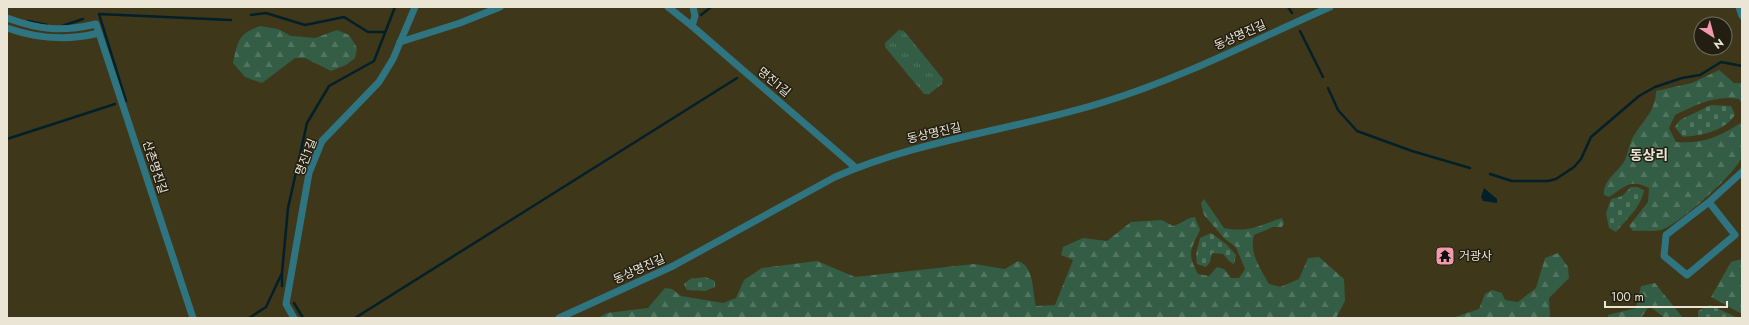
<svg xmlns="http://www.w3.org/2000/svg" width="1749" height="325" font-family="Jost,'Noto Sans KR',sans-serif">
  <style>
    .grass { fill: url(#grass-tufts) }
    .forest { fill: url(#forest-firs) }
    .cemetery { fill: url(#cemetery-stones) }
    .water { fill: #022029 }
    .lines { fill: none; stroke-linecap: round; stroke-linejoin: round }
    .stream { stroke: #022029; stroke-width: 2.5 }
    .minor { stroke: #2f7581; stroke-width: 7 }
    .labels { text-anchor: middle; stroke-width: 3; stroke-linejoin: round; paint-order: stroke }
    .street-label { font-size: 12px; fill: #eae5d4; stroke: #221f12 }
    .poi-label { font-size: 12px; fill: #eae5d4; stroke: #221f12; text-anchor: start }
    .quarter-label { font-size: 14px; font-weight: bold; fill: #eae5d4; stroke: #221f12 }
  </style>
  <defs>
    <pattern id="grass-tufts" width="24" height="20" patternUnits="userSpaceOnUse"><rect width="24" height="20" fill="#335e45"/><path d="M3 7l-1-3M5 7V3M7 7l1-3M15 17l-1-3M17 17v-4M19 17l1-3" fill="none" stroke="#51755f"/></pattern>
    <pattern id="forest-firs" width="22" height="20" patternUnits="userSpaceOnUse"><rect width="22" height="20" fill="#335e45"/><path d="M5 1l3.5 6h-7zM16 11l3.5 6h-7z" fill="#51755f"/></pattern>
    <pattern id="cemetery-stones" width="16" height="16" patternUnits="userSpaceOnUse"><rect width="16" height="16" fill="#335e45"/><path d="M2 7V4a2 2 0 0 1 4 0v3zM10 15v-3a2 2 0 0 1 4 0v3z" fill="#51755f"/></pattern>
  </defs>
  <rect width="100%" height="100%" fill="#3f3719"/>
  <path class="grass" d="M899,30l5,1 39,48 -1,5 -13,10h-5l-39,-47v-4z"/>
  <g class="forest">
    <path d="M260,26l18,3 13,7 24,2 22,-8 12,5 8,13 -2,10 -9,7 -15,6 -26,-13h-10l-33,25 -17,-6 -12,-14c5,-22 5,-29 27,-37z"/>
    <path d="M1719,70l15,13h8v21l-3,-5c-24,-4 -43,6 -64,16l-6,13 7,14c27,2 43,-5 66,-20 0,10 2,24 0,34 -3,15 -66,71 -81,74 -9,2 -19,0 -28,1l-4,-5 19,-24 1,-14c-19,-10 -24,-1 -40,9l-5,-2c-1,-16 14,-22 21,-35 3,-7 4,-14 7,-21 9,-17 24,-27 24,-48l36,-8z"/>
    <path d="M1204,199l20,29c24,5 36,-3 58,-10l2,5 -2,4h-9l-19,8c-5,18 6,33 15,49l11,3 19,-8 9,-21 11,-1 25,22 1,22 -9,17h-738l9,-5 41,-5 17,-20 7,1 9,7 42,7 13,-5 8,-18 18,-12 55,-7 38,16 119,-13 31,5 13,-8c17,6 14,30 18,45l19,-1 18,-45 -12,-5 2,-8 20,-9 24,3 24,-19 31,-2 11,6c8,-2 13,-8 22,-9l5,13c-10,21 -13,23 -2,44l11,2 8,-9 7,2 7,9h8l6,-9 -9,-22 -11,-8 -21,-24 -3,-12z"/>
    <path d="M1558,253l10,14 1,11 -20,20 1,18 -2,2h-96l27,-9 6,-15 7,-4 10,3 3,7 13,2 18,-14 9,-30z"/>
    <path d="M1742,259v55l-31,-17 20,-35z"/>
    <path d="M1655,283l28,35h-18l-16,-12 -8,12h-33v-3l28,-7 5,-22z"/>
  </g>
  <g class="cemetery">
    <path d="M1711,105l20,1 4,9c-12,17 -33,20 -52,22l-8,-10 5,-7z"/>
    <path d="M1631,187h7l6,4c-4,18 -17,27 -28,41l-7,-4 -3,-15 5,-14 11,-3z"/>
    <path d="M1211,233l15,11 10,11 -2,9 -5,-3 -6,-7 -11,-1 -2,9 -4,5 -9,-3 -1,-9 4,-17z"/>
    <path d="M705,277l10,4v6l-10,4 -18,-1 -3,-6 6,-5z"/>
    <path d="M1710,305l28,13h-40v-7z"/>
  </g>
  <path class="water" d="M1484,188l13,11v4l-14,-2 -2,-4z"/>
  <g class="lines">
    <g class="stream">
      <path d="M1288,7l4,6"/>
      <path d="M251,15l15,-2 39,12 39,-8 24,15h17"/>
      <path d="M701,15l10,-8"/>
      <path d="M28,21l19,4"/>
      <path d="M62,26l21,-7"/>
      <path d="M1300,31l23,46"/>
      <path d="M1328,88l10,22 19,21 55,20 58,17"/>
      <path d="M126,101l-27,-87 132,6"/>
      <path d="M7,139l108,-35"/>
      <path d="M1490,174l22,7h36l8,-2 18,-12 7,-8 10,-22 48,-41 16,-9 27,-9 18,-3 21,-13 21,4"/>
      <path d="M282,274v12"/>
      <path d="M294,303l9,15"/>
      <path d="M249,318l17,-11 16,-34 6,-65 19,-85 22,-37 45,-25 21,-54"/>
      <path d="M355,318l382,-240"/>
    </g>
    <g class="minor">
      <path d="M668,7l24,19"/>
      <path d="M693,7l2,9 -3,10 164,142"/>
      <path d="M1739,7l3,9"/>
      <path d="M7,18c33,12 55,14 89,6l97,294"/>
      <path d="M7,28c31,11 60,13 92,5"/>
      <path d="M400,42l60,-19 40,-16"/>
      <path d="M1709,202l26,33 -48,40 -23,-19 2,-21 43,-33 33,-30"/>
      <path d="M294,318l-8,-14 23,-131 13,-32 57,-59 14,-23 22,-52"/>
      <path d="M559,318l114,-52 162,-89c86,-38 180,-47 269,-75 78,-24 151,-62 226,-95"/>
    </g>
  </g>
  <defs>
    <symbol id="temple-square" viewBox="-11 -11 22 22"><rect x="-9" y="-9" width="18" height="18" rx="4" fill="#f29aad" stroke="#221f12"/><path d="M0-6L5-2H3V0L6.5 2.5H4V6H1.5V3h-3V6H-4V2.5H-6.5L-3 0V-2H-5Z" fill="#111"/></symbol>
  </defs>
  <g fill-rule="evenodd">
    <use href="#temple-square" x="1434" y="245" width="22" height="22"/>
  </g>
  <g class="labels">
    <g class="street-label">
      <text transform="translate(1240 35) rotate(-24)" y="4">동상명진길</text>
      <text transform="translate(774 82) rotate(40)" y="4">명진1길</text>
      <text transform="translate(934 133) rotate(-13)" y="4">동상명진길</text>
      <text transform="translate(306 157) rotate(-69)" y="4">명진1길</text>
      <text transform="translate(155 167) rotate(72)" y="4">산촌명진길</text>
      <text transform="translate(639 269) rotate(-24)" y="4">동상명진길</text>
    </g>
    <g class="poi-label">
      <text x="1459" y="260">거광사</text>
    </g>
    <g class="quarter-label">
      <text x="1649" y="160">동상리</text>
    </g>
  </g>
  <rect width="1749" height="325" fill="none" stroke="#eae5d4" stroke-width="16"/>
  <g transform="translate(1713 36) rotate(144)"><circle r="19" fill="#221f12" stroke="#726e60"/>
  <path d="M0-3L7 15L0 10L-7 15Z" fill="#f29aad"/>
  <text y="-6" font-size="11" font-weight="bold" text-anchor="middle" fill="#eae5d4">N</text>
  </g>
  <path d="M1605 301v6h122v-6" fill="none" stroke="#eae5d4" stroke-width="2"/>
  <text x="1611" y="301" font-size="12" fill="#eae5d4" stroke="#221f12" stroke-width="3" paint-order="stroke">100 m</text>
</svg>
